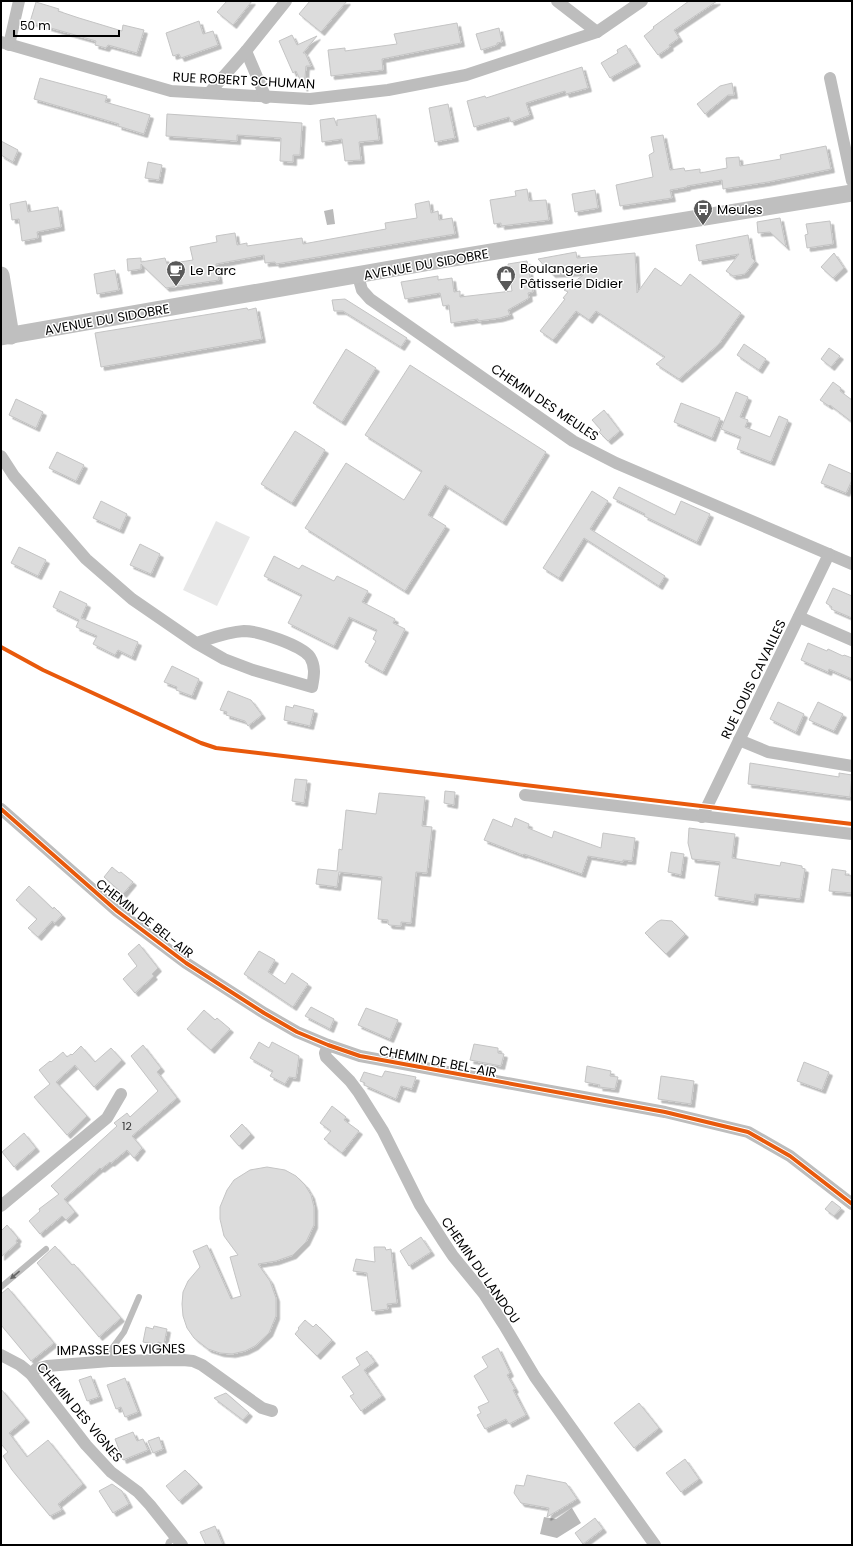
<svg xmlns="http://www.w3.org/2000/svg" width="853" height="1546" font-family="Poppins,sans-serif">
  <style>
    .green { fill: #e8e8e8 }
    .water { fill: #bababa }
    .building { fill: #dcdcdc; stroke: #c4c4c4; filter: url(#shadow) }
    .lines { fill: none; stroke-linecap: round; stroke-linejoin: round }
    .lane { stroke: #bdbdbd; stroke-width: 6 }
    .street { stroke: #bdbdbd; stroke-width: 12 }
    .secondary { stroke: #bfbfbf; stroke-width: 17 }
    .cycleway-casing { stroke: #fff; stroke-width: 6 }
    .cycleway { stroke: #e8590c; stroke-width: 4 }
    .oneway { fill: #686868 }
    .labels { text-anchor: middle; stroke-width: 3; stroke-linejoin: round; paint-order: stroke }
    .number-label { font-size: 11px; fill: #373737 }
    .street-label { font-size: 13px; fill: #000; stroke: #fff }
    .poi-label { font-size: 13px; fill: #000; stroke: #fff; text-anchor: start }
  </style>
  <defs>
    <filter id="shadow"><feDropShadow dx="3.5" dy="3.5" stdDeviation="0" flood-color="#0004"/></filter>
  </defs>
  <rect width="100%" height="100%" fill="#fff"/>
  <path class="green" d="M216,521l34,16 -33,69 -34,-16z"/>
  <g class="water">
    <path d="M333,209l2,15 -8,1 -3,-14z"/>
    <path d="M572,1508l9,15 -24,15 -17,-4 4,-17 12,2z"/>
  </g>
  <g class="building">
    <path d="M227,1h25l-19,24 -16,-13z"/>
    <path d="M310,1h37l-26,31 -22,-18z"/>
    <path d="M689,1h28l-43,29 5,8 -10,7 1,2 -12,8 -14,-19 10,-8 -1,-1z"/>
    <path d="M36,2l23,7 -1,2 21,7 43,13 1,-6 21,5 -7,23 -29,-8 -2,3 -11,-3 1,-4 -66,-19z"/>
    <path d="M199,21l4,13 10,-3 5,14 -37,13 -2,-4 -6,2 -7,-23z"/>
    <path d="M457,23l4,20 -79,16 1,11 -52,6 -3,-26 17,-2v3l52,-7 -3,-10z"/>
    <path d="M499,28l3,14 -5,1v2l-16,5 -5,-16z"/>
    <path d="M292,35l5,10 20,-9 -14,17h2l6,13h-5l-2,22 -8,-17 -3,2 -14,-32z"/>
    <path d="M626,45l11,18 -27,15 -9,-15 17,-10 -1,-3z"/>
    <path d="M582,67l6,21 -22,6 -1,-3 -39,12 4,12 -19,7 -2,-5 -35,10 -7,-26 18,-5 1,2z"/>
    <path d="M40,78l67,18 -2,6 45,13 -6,19 -26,-8 1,-2 -85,-25z"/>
    <path d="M732,83l2,12h-6l-23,19 -8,-10 23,-18z"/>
    <path d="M448,104l7,34 -20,4 -6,-34z"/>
    <path d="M167,114l135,9 -2,32h-7v7l-13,-1 1,-23 -44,-3v6l-71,-5z"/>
    <path d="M376,115l3,25 -20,2 2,18 -16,1 -3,-22 -20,3 -2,-22 14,-2 3,8v-6z"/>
    <path d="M663,135l7,35 14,-2 1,3 15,-2v4l27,-5 -1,-10 13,-1 1,9 41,-7 -1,-4 46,-9 5,23 -63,13 -45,7 -1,-9 -35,6v1l-17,3 2,8 -52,8 -4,-21 37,-8 -4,-22 5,-3 -3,-15z"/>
    <path d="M1,141l17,9 -5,12 -12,-7z"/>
    <path d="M148,162l14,3 -3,15 -14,-2z"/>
    <path d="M527,189l2,12 17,-1 3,20 -48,6v-3l-7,1 -4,-24 26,-4 -1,-5z"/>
    <path d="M595,190l3,18 -23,4 -3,-18z"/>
    <path d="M26,201l2,11 30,-5 3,20 -24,5 1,6 -16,3 -3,-22 -7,1 -2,-16z"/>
    <path d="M429,201l2,12 7,-2 1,9 13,-2 3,16 -179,30 -1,-2 -10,1 -1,-8 -48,9 3,16 -53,8 -25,-24v5l-13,2 -1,-12 14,-1v4l24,-4 2,6 26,-4 -3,-13 27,-5 -1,-6 19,-3 2,12 10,-2v3l55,-8 1,6 83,-15 -1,-6 32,-5 -2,-14z"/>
    <path d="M780,218l6,29 -16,-15 -12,1 -1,-11z"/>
    <path d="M830,221l3,23 -26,4 -2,-13 3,-1 -2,-10z"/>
    <path d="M748,235l4,23 3,3 -10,13 -12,2 -7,-5 13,-17 -40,7 -3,-16z"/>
    <path d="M576,252l1,6 58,-5 2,40 18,-25 26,18 9,-12 51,39 -22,31 -40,35 -23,-15 9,-7 -69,-46 -7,9 -13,-9 -23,29 -13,-9 25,-32 -2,-1 5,-6 -4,-2 23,-18 -35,2 -14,-15z"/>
    <path d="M834,253l10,15 -11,10 -12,-11z"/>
    <path d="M527,261l6,31 -5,1 1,5 -21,12 2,5 -10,3 -22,3v-2l-27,4 -2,-18 -6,1 -3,-13 -35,6 -4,-17 37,-6v4l14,-2 2,14 6,-1v6l52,-6 -4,-27z"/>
    <path d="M115,270l4,20 -22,4 -3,-20z"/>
    <path d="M345,299l62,39 -6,9 -58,-36h-9l-2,-11z"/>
    <path d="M247,308l1,2 8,-2 6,31 -161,28 -6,-34z"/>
    <path d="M744,344l22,15 -7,11 -22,-15z"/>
    <path d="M829,348l11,8 -9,11 -10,-8z"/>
    <path d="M346,349l30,19 -34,54 -29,-19z"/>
    <path d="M410,365l136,87 -43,70 -58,-37 -17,30 18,11 -41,65 -100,-63 41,-65 58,37 18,-29 -57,-36z"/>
    <path d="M833,382l8,6 -1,3 12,9v22l-22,-17 -1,1 -9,-6z"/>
    <path d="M736,392l12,5 -8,20 8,3 -3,7 25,10 9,-21 9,4 -17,42 -34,-13 4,-12 -20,-8z"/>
    <path d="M16,399l27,13 -7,16 -27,-13z"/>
    <path d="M681,403l39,15 -8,20 -38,-16z"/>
    <path d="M604,410l16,21 -12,10 -9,-9 2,-2 -9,-10z"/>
    <path d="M295,431l30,19 -33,53 -31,-19z"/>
    <path d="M57,452l27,13 -8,16 -27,-13z"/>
    <path d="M829,464l23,10v6l-6,13 -25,-10z"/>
    <path d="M619,487l56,28 6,-14 29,13 -13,28 -53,-26 1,-2 -32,-16z"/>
    <path d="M592,491l16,10 -18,28 75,47 -6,10 -75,-48 -25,40 -16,-10z"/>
    <path d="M101,501l26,13 -7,16 -27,-12z"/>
    <path d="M140,544l20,10 -9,20 -21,-9z"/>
    <path d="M19,547l27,13 -8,16 -27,-13z"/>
    <path d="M274,556l25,13 3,-4 32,16 3,-5 31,15 -6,11 33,17 -2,4 12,6 -22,43 -18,-10 11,-21 -3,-2 4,-9 -28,-13 -15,29 -46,-23 14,-28 -38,-19z"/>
    <path d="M833,588l19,8v22l-21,-9 1,-2 -6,-4z"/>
    <path d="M60,591l27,13 -6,14 57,24 -6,15 -14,-7 -3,5 -22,-11 4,-8 -21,-9 3,-7 -26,-13z"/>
    <path d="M808,643l19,8 1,-2 15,7 1,-1 8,3v21l-23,-10 -1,3 -27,-12z"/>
    <path d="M172,666l27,13 -7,17 -16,-6 1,-3 -13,-5z"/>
    <path d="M228,691l23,9 11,15 -14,11 -3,-5 -19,-6 1,-3 -7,-2z"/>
    <path d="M778,702l26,12 -8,18 -26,-13z"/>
    <path d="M818,702l25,12 -9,17 -25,-11z"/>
    <path d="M294,705l20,5 -4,16 -26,-6 2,-14 7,2z"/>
    <path d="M750,763l89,14v-4l13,2 -2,22 -102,-13z"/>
    <path d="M295,779l12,1 -3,23 -12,-2z"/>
    <path d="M445,791l10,1 -1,13 -10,-2z"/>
    <path d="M379,793l46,4 -3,29 10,1 -5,46 -11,-1 -5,51 -10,-1v4l-12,-1 -1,-1v-4l-10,-1 4,-42 -43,-5 -2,15 -21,-3 2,-15 19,2 2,-22 3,1 4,-40 30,4z"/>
    <path d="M515,818l14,6 -1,4 24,10 2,-7 47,17 2,-15 32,5 -3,23 -9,-1v2l-35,-6 -6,18 -58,-20 -1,1 -39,-15 9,-21 19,8z"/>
    <path d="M689,828l46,6 -3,24 48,8 1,-4 21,4v2l3,1 -5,30 -45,-5 -1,8 -39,-6 5,-34 -28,-3 -4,-16z"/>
    <path d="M671,852l13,2 -3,21 -13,-3z"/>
    <path d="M112,867l7,6 2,-1 12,10 -10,12 -19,-17z"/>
    <path d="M832,869l14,2 -1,4 7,1v17l-23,-2z"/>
    <path d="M29,886l24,23 1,-2 8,8 -7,8 -3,-2 -14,16 -10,-9 9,-9 -21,-19z"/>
    <path d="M661,920l11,1 13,13 -19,20 -21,-21 12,-11z"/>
    <path d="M139,944l19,24 -6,6 2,2 -19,17 -12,-14 14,-13 -9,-12z"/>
    <path d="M259,951l16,9 -7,12 17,12 7,-11 16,11 -15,23 -49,-33z"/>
    <path d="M311,1007l23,12 -4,10 -25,-13z"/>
    <path d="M366,1008l32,12 -8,19 -32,-14z"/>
    <path d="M204,1010l11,10 2,-2 13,11 -19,21 -24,-21z"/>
    <path d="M259,1042l10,6 3,-6 27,14 -3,22 -7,-1 -4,7 -15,-8 3,-5 -23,-13z"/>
    <path d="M474,1044l24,4v5l6,1 -3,12 -31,-6z"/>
    <path d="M143,1045l18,23 -4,4 20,26 -45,38 10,12 -8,10 -7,-8 -16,13 -1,-1 -9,7 -1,-1 -36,31 11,13 -9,8 -4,-4 -22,18 -11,-13 11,-10 -1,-2 20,-15 -8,-8 66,-60 -3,-3 13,-10 3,4 28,-26 -27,-35z"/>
    <path d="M81,1046l14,16 16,-14 11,12 -28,27 -19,-22 -19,17 31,34 -20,19 -33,-38 16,-13 -11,-14 11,-9 1,1 12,-10 4,5 4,-3 1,1z"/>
    <path d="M804,1062l25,10 -7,18 -25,-9z"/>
    <path d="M587,1066l24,5 -1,5 8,1 -3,12 -16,-2 1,-2 -15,-3z"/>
    <path d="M385,1071l31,6 -4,12 -11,-3 -5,13 -32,-14 1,-2 -5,-2 4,-9 18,5z"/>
    <path d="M661,1076l33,5 -3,23 -33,-5z"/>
    <path d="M332,1106l14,11 -2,3 15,11 -17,22 -18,-14 7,-8 -11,-8z"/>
    <path d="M242,1124l9,10 -12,12 -9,-10z"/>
    <path d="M24,1133l12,15 -22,19 -12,-15z"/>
    <path d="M267,1167l18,3 11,6 9,9 6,10 3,12v18l-8,17 -13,13 -17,6 -18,3 12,17 6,17v18l-7,17 -14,13 -10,5 -13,3 -12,-1 -12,-4 -14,-11 -7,-10 -4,-12 -1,-12 1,-12 5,-11 12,-14 -7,-16 14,-6 24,54 10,-3 -11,-39 8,-2 -14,-19 -4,-17v-12l7,-17 7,-10 16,-10z"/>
    <path d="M832,1201l9,7 -7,8 -9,-7z"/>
    <path d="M7,1225l11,13 -2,3 1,2 -16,14v-26z"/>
    <path d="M421,1237l10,15 -22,14 -9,-15z"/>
    <path d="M55,1246l17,19 2,-1 47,54 -22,19 -62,-74z"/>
    <path d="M374,1247h11l1,3 5,-1 6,54 -10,1 1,5 -16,2 -5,-38 -14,-2 3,-12 19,3z"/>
    <path d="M8,1288l46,55 -23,18 -30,-36v-31z"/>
    <path d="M305,1320l8,7 3,-3 16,16 -15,16 -22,-22 4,-5 -1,-1z"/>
    <path d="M154,1326l13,3 -3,15 -6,-2 -1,3 -14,-3 3,-15 7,2z"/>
    <path d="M498,1348l12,25 -3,2 8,14 -2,1 13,25 -17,9 -3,-5 -21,10 -8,-14 4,-2 -3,-6 11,-5 -15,-26 14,-9 -6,-10z"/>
    <path d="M367,1351l8,11 -11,8 18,26 -21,15 -11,-15 4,-2 -12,-17 18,-12 -4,-7z"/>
    <path d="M91,1376l8,21 -12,4 -8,-21z"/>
    <path d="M125,1378l13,34 -13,5 -4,-10 -5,2 -9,-24z"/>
    <path d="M1,1389l25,30 -17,14 18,24 21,-17 35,44 -25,20 4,6 -12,6 -38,-46 -9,-14 5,-4 -7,-8z"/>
    <path d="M226,1393l23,20 -6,7 -29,-22z"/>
    <path d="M639,1403l20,25 -25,20 -20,-25z"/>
    <path d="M133,1432l4,9 6,-2 5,11 -25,10 -8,-21z"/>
    <path d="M159,1437l4,12 -10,4 -5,-12z"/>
    <path d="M685,1459l14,20 -18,13 -15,-19z"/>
    <path d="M185,1470l14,14 -20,17 -13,-15z"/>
    <path d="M527,1475l39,8 11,16 -30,18 2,-9 -28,-5 -7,-10 2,-8 8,1z"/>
    <path d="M112,1484l10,7 7,13 -16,9 -14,-22z"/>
    <path d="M595,1518l8,11 -20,15 -8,-11z"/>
    <path d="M215,1526l8,19h-17l-6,-13z"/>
  </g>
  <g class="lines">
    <g class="lane">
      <path d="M1,1287l45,-38"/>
      <path d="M110,1361v-10l14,-19 15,-35"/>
      <path d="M168,1545l1,-3 7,-5"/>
    </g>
    <g class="street">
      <path d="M557,1l40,31"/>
      <path d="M1,42l170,49 139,8 78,-9 78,-15 131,-43 45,-31"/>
      <path d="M9,45l10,-44"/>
      <path d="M246,51l20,47"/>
      <path d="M830,78l22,103"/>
      <path d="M209,93l37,-42 40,-50"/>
      <path d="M358,276l4,14 8,9 203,142 43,22 236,101"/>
      <path d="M1,456l13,20 72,83 46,40 64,44 28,16 29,11 59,17c2,-11 4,-20 -2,-30 -9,-12 -51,-26 -66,-26 -17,1 -32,7 -48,12"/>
      <path d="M799,617l53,23"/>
      <path d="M739,740l29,12 84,14"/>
      <path d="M525,795l327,39"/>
      <path d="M1,809l116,102 69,52 78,50 33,19 31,13 32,11 305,56 83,20 42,24 62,48"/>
      <path d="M702,817l127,-263"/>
      <path d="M328,1045l-3,8 1,4 24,24 9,12 24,38 37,74 23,36 10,15 31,38 20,31 31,52 120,168"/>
      <path d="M1,1206l106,-88 14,-24"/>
      <path d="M1,1355l19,10 11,9 55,71 25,27 27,20 12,13 32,40"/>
      <path d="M31,1374l5,-5 11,-3 63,-5 73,-1 10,1 9,4 60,43 10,3"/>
    </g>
    <g class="secondary">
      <path d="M1,275l10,61"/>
      <path d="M1,337l441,-77 410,-67"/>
    </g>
    <defs>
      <g id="cycleway">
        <path d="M1,647l42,23 158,73 15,5 636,76"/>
        <path d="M1,809l116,102 69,52 78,50 33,19 31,13 32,11 305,56 83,20 42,24 62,48"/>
      </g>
    </defs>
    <use href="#cycleway" class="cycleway-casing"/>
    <use href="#cycleway" class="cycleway"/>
  </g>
  <defs><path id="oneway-solid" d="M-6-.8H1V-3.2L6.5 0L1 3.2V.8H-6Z"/></defs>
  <use class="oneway" href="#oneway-solid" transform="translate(15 1275) rotate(140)"/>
  <defs>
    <symbol id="bus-pin" viewBox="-11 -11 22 30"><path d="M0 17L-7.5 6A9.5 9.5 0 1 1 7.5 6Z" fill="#595959" stroke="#fff"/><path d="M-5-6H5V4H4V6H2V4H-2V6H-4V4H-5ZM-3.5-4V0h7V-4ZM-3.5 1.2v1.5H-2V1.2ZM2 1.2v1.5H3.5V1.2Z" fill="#fff"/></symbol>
    <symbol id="cafe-pin" viewBox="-11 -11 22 30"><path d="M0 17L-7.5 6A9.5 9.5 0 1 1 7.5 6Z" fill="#595959" stroke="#fff"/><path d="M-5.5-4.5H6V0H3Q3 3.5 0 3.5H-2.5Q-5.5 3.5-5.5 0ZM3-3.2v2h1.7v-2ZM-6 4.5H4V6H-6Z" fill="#fff"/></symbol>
    <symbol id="shop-pin" viewBox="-11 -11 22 30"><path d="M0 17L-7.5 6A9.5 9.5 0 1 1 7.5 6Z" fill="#595959" stroke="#fff"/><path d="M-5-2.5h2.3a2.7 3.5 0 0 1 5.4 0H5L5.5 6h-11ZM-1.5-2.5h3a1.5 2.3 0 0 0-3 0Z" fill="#fff"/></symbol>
  </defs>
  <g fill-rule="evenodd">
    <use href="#bus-pin" x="692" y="198" width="22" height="30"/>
    <use href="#cafe-pin" x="165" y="259" width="22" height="30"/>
    <use href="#shop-pin" x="495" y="264" width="22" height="30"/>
  </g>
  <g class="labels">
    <g class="number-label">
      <text x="127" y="1130">12</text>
    </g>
    <g class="street-label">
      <text transform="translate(244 80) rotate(3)" y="5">RUE ROBERT SCHUMAN</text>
      <text transform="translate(426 264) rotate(-10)" y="5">AVENUE DU SIDOBRE</text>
      <text transform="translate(107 319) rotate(-10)" y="5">AVENUE DU SIDOBRE</text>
      <text transform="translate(545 402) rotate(34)" y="5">CHEMIN DES MEULES</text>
      <text transform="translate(753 679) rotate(-64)" y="5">RUE LOUIS CAVAILLES</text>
      <text transform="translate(145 918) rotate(38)" y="5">CHEMIN DE BEL-AIR</text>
      <text transform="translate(438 1061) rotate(11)" y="5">CHEMIN DE BEL-AIR</text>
      <text transform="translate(481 1270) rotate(55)" y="5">CHEMIN DU LANDOU</text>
      <text transform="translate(121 1349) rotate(-1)" y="5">IMPASSE DES VIGNES</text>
      <text transform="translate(80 1412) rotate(50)" y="5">CHEMIN DES VIGNES</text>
    </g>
    <g class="poi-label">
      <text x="717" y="214">Meules</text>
      <text x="520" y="273">Boulangerie<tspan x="520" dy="15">Pâtisserie Didier</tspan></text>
      <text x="190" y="275">Le Parc</text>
    </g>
  </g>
  <rect width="853" height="1546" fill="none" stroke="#000000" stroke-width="4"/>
  <path d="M14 30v6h105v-6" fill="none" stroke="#000000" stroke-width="2"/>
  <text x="20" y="30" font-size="12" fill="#000000" stroke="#ffffff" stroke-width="3" paint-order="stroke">50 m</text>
</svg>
